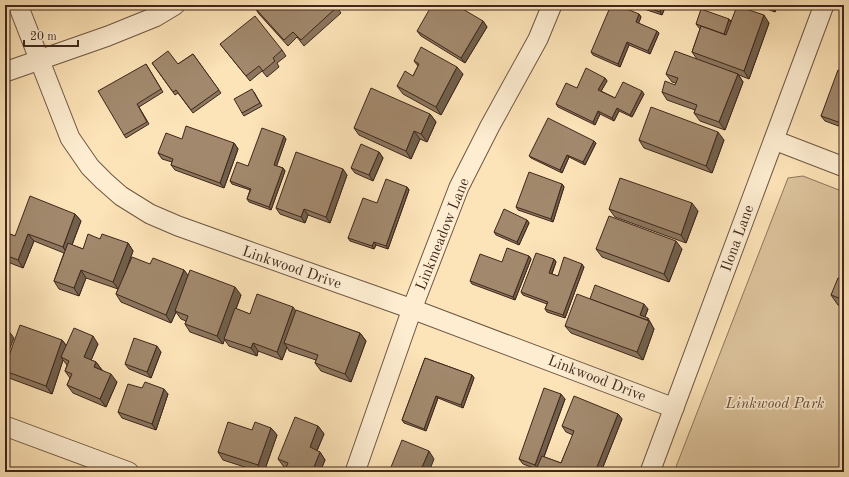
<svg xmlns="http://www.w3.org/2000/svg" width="849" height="477" font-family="'Old Standard TT',serif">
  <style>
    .green { fill: #ddc49d; stroke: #8e765c }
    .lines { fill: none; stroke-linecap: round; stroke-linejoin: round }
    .minor-casing { stroke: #6e5643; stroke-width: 21 }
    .minor { stroke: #feedd1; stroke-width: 19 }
    .wall { fill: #8b765e; stroke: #3f271c }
    .shaded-wall { fill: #71604c; stroke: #3f271c }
    .building { fill: #a2896d; stroke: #3f271c }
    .labels { text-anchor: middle; stroke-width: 3.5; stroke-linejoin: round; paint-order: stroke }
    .street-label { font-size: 15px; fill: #3f271c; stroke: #feedd1 }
    .park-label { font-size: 15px; font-style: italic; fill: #664e3c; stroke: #feedd1 }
  </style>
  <rect width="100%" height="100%" fill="#fde4b8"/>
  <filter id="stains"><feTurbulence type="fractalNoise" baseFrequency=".005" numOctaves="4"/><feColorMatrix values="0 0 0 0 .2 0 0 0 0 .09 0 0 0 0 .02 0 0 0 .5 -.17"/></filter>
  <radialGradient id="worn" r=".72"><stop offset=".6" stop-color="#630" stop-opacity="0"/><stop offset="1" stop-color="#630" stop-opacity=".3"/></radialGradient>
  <path class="green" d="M803,176l41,16v280h-170l114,-294z"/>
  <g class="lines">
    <defs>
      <g id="minor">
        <path d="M18,5l52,133 20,29 14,14 17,15 29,18 28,12 70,25 164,58 262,99"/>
        <path d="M5,72l103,-36 47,-19 20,-12"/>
        <path d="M774,140l70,27"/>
        <path d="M5,426l124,46"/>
        <path d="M355,472l57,-163 47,-122 31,-61 48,-87 14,-34"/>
        <path d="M650,472l174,-467"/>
      </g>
    </defs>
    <use href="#minor" class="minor-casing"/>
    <use href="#minor" class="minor"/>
  </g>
  <g class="wall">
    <path d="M632,5h34l-4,10z"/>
    <path d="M756,5h21l-2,7z"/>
    <path d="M305,6l32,1 4,6 -37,33 -7,-9 -9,9 -29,-32 -4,-6z"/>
    <path d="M639,14l2,3 -3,6 21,10 -9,21 -21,-9 -9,22 -27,-12 -2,-3z"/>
    <path d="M729,19l2,2 38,2 -20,56 -20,-8 9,3 5,8 -18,48 -25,-9 -6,-8 1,-3 -28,-10 -5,-8 13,-7 1,-2 -4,-1 -6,-8 31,-15 -5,-7 8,-23 -4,-5z"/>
    <path d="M483,21l4,6 -22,36 -44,-27 -4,-5z"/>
    <path d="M220,44l62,6 4,6 -9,7 2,4 -12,10 -5,-6 -12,10z"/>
    <path d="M193,54l28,39 -28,20 -15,-20 -3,2 -23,-32 26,1z"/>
    <path d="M414,61l49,13 -22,41 -38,-21 -6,-8 16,-10 5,-10z"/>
    <path d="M146,64l17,28 -24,15 10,17 -23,14 -2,-3z"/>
    <path d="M844,72v56l-19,-7 -4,-5z"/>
    <path d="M605,78l2,3 -6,10 14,7 29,-4 -12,23 -13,-6 -5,10 -14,-7 -5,11 -37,-18 -2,-3 21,-16z"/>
    <path d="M254,92l8,14 -18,10 -2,-3z"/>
    <path d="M430,114l6,8 -9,20 -7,-3 -9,20 -52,-24 -5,-7z"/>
    <path d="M286,139l-10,27 7,2 2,3 -14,39 -22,-8 -2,-3 3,-9 -18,-6 -2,-3 18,-15z"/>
    <path d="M639,140h85l-12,33 -68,-25z"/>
    <path d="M234,143l4,6 -14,39 -49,-18 -4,-5 1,-3 -10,-3 -4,-6z"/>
    <path d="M596,143l-11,22 -16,-8 -7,16 -31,-15 -2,-2z"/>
    <path d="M379,152l4,6 -10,23 -18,-8 -4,-5z"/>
    <path d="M347,175l-17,48 -22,-8 -3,8 -25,-9 -4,-6z"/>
    <path d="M562,184l2,3 -11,35 -35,-12 -2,-3z"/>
    <path d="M407,187l2,3 -21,59 -12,-4 -2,4 -24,-8 -2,-3 29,-35z"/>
    <path d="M609,209l89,2 -12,32 -71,-26z"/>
    <path d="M75,214l6,7 -9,24 11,4 17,-10 28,4 5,8 -6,16 23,-3 34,6 4,6 53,19 -5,14 14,5 46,-3 64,22 6,8 -15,41 -30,-11 -6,-8 1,-3 -27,-9 -2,-4 -5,13 -24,-9 -1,5 -28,-10 -5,-7 -1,5 -33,-12 -5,-8 1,-3 -5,-2 -5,-7 -5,11 -50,-21 -5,-8 2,-5 -32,-11 -7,18 -20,-7 -5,-8 10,-28 -30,-12 -11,27 -18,-7v-29l10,4z"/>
    <path d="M527,220l2,3 -10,22 -23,-10 -2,-3z"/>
    <path d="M596,249h86l-13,33 -67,-25z"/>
    <path d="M529,256l2,3 -16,41 -43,-16 -2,-3z"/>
    <path d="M554,259l2,3 -4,12 6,2 26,-9 -19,51 -18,-6 -2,-3 2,-5 -24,-9 -2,-3z"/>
    <path d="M844,274v33l-6,-2 -7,-10 11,-16z"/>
    <path d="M590,299l58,10 -3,8 6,6v1l3,5 -11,31 -72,-27 -6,-7z"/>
    <path d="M62,340l4,5 32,-1 -7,16 5,2 6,8 15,12 -11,25 -33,-14 -6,-8 3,-7 -5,-7 2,-6 -4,-5 -11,34 -43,-16 -4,-6v-5z"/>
    <path d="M161,352l-10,26 -22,-9 -4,-5z"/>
    <path d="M425,358l47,17 2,3 -11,30 -25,-10 -12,33 -22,-8 -2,-3z"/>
    <path d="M142,388l26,6 -12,36 -34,-12 -4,-6z"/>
    <path d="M565,399l-21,58 17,6 12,-28 -7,-3 -4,-6 56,-12 4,5 -21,53 -65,-3 -13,-5 -4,-5z"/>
    <path d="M318,426l6,8 -7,17 3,1 5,8 -5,12h-36l2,-4 -2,-1 -6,-8z"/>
    <path d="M271,428l6,7 -13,37h-4l-37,-12 -5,-8 34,-22z"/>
  </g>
  <g class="shaded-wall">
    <path d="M663,5h3l-4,10 -2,-3z"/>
    <path d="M770,5h7l-2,7z"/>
    <path d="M639,14l2,3 -3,8 -2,-3z"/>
    <path d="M764,15l5,8 -20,56 -5,-8z"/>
    <path d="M729,19l4,6 -5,15 -4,-6z"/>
    <path d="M483,21l4,6 -22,36 -4,-5z"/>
    <path d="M657,31l2,2 -9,21 -2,-3z"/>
    <path d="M627,42l2,3 -9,22 -2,-3z"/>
    <path d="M457,67l6,7 -22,41 -5,-8z"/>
    <path d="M738,74l5,8 -18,48 -6,-8z"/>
    <path d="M605,78l2,3 -7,12 -2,-3z"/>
    <path d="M642,91l2,3 -12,23 -2,-2z"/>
    <path d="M617,108l2,3 -5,10 -2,-3z"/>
    <path d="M598,111l2,3 -5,11 -2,-3z"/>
    <path d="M430,114l6,8 -9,20 -6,-8z"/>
    <path d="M414,131l6,8 -9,20 -5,-8z"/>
    <path d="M718,132l6,8 -12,33 -6,-7z"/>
    <path d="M284,136l2,3 -10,29 -2,-3z"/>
    <path d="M594,141l2,2 -11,22 -2,-3z"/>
    <path d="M234,143l4,6 -14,39 -4,-5z"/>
    <path d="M379,152l4,6 -10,23 -4,-6z"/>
    <path d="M567,155l2,2 -7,16 -2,-3z"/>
    <path d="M283,168l2,3 -14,39 -2,-3z"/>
    <path d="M343,169l4,6 -17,48 -4,-6z"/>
    <path d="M562,184l2,3 -11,35 -2,-3z"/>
    <path d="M407,187l2,3 -21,59 -2,-3z"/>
    <path d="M692,203l6,8 -12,32 -5,-8z"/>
    <path d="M304,209l4,6 -3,8 -4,-6z"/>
    <path d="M75,214l6,7 -13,34 -5,-8z"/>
    <path d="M527,220l2,3 -10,22 -2,-3z"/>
    <path d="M28,234l6,7 -11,27 -5,-8z"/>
    <path d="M676,241l6,8 -13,33 -5,-8z"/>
    <path d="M374,242l2,3 -2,4 -2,-3z"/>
    <path d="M128,243l5,8 -14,39 -6,-8z"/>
    <path d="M529,256l2,3 -16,41 -2,-3z"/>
    <path d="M554,259l2,3 -5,13 -2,-2z"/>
    <path d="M582,264l2,3 -19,51 -2,-3z"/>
    <path d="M81,270l5,8 -7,18 -5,-8z"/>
    <path d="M184,270l6,8 -15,33 1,1 -5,11 -5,-8z"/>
    <path d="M235,287l6,8 -18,49 -6,-8z"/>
    <path d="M644,304l4,5 -4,10 -4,-4z"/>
    <path d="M293,307l6,8 -15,28 3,4 -5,13 -5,-8z"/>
    <path d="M648,318l6,11 -11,31 -6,-8z"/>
    <path d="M8,330l6,8 -9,23v-22z"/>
    <path d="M360,333l6,8 -15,41 -6,-8z"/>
    <path d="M93,336l5,8 -9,21 -5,-8z"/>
    <path d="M62,340l6,8 -7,9 2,3 -11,34 -6,-8z"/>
    <path d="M253,343l5,8 -1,5 -6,-8z"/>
    <path d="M157,346l4,6 -10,26 -4,-6z"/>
    <path d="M96,362l6,8 -8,-3z"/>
    <path d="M111,374l6,8 -11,25 -6,-8z"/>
    <path d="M472,375l2,3 -11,30 -2,-3z"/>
    <path d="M164,389l4,5 -12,36 -4,-6z"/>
    <path d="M561,394l4,5 -26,71 -4,-5z"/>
    <path d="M436,396l2,2 -12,33 -2,-2z"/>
    <path d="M618,414l4,5 -21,53h-6z"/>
    <path d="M318,426l6,8 -9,21 -5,-8z"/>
    <path d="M271,428l6,7 -13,37h-2l-4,-7z"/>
    <path d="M429,451l5,8 -5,13h-9z"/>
    <path d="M320,452l5,8 -5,12h-8z"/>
  </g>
  <g class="building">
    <path d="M259,5h45l1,1v-1h30l2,2 -36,33 -8,-8 -9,8 -29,-32z"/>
    <path d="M432,5h24l27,16 -22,37 -44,-27z"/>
    <path d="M611,5h6l22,9 -3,8 21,9 -9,20 -21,-9 -9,22 -27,-12z"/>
    <path d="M639,5h24l-3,7z"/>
    <path d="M737,6l27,9 -20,56 -52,-19 9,-26 25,9z"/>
    <path d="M701,9l28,10 -5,15 -28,-10z"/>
    <path d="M255,16l27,34 -9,8 2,3 -12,10 -4,-5 -13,10 -26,-32z"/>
    <path d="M421,47l36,20 -21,40 -39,-21 8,-15 8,5 6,-12 -5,-3z"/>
    <path d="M168,51l10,13 15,-10 26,36 -28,20 -15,-20 -3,2 -21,-29z"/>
    <path d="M675,51l63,23 -19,48 -25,-9 3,-8 -35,-13 3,-11 10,4 3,-7 -12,-4z"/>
    <path d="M844,55v7l-2,-1z"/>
    <path d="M146,64l15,25 -24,15 10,18 -23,13 -26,-44z"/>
    <path d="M586,68l19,10 -7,12 17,8 8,-16 19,9 -12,24 -13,-7 -5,10 -14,-7 -5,11 -37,-18 10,-21 11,5z"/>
    <path d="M838,70l6,2v52l-23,-8z"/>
    <path d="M371,88l59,26 -9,20 -7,-3 -8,20 -52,-23z"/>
    <path d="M252,89l8,14 -18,10 -8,-14z"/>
    <path d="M651,107l67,25 -12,34 -67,-26z"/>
    <path d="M548,118l46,23 -11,21 -16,-7 -7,15 -31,-14z"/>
    <path d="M186,126l48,17 -14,40 -49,-18 2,-6 -15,-6 8,-20 16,6z"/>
    <path d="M262,128l22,8 -10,29 9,3 -14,39 -22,-8 4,-10 -21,-8 7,-19 11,4z"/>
    <path d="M361,144l18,8 -10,23 -18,-7z"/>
    <path d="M296,152l47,17 -17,48 -22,-8 -3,8 -25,-9z"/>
    <path d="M529,172l33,12 -11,35 -35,-12z"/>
    <path d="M620,178l72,25 -11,32 -72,-26z"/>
    <path d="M386,179l21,8 -21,59 -12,-4 -2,4 -24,-8 15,-40 14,5z"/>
    <path d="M30,196l45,18 -12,33 -35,-13 -10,26 -13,-5v-23l10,4z"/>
    <path d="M504,209l23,11 -10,22 -23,-10z"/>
    <path d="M609,216l67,25 -12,33 -68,-25z"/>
    <path d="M88,234l12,5 2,-5 26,9 -15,39 -32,-12 -7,18 -20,-7 14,-38 15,6z"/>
    <path d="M507,248l22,8 -16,41 -43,-16 10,-27 22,8z"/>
    <path d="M536,253l18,6 -5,14 9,3 6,-19 18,7 -19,51 -18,-6 3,-7 -27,-10z"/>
    <path d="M132,257l18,7 3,-6 31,12 -18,45 -50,-21z"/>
    <path d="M190,270l45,17 -18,49 -32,-12 3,-8 -13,-5z"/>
    <path d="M844,274v26l-13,-5 7,-17 4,1z"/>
    <path d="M595,285l49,19 -4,11 8,3 -1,2 -57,-21z"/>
    <path d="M257,294l36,13 -16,45 -24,-9 -2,5 -27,-9 11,-31 15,6z"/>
    <path d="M577,294l72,27 -12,31 -72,-26z"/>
    <path d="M296,310l64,23 -15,41 -30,-11 3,-8 -34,-12z"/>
    <path d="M20,325l42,15 -16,46 -41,-15v-4z"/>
    <path d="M74,328l19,8 -9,21 12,5 -2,5 17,7 -11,25 -33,-14 5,-11 -7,-3 4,-10 -8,-4z"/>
    <path d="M5,329l3,1 -3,9z"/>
    <path d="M134,338l23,8 -10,26 -22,-8z"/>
    <path d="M425,358l47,17 -11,30 -25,-9 -12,33 -22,-9z"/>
    <path d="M145,382l19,7 -12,35 -34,-12 10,-28 14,4z"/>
    <path d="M544,388l17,6 -26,71 -16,-6z"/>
    <path d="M574,396l44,18 -23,58h-60l7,-16 19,7 13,-32 -12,-5z"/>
    <path d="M295,417l23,9 -8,21 10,5 -8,20h-28l4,-9 -10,-4z"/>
    <path d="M228,422l24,8 3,-8 16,6 -13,37 -40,-13z"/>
    <path d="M402,440l27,11 -9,21h-31z"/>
  </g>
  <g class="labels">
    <g class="street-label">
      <text transform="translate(442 234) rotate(-68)" y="5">Linkmeadow Lane</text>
      <text transform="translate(737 238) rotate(-70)" y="5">Ilona Lane</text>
      <text transform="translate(292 267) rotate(19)" y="5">Linkwood Drive</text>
      <text transform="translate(597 378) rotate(21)" y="5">Linkwood Drive</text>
    </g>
    <g class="park-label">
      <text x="775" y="408">Linkwood Park</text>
    </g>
  </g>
  <rect width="849" height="477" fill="none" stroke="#fde4b8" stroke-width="20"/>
  <rect x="6" y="6" width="837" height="465" fill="none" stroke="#3f271c" stroke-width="2"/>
  <rect x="10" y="10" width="829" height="457" fill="none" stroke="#3f271c"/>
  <path d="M24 40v6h54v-6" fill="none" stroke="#3f271c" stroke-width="2"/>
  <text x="30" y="40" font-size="12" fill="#3f271c" stroke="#feedd1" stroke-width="3" paint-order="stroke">20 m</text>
  <rect width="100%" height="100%" filter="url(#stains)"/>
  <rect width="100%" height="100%" fill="url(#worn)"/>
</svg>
